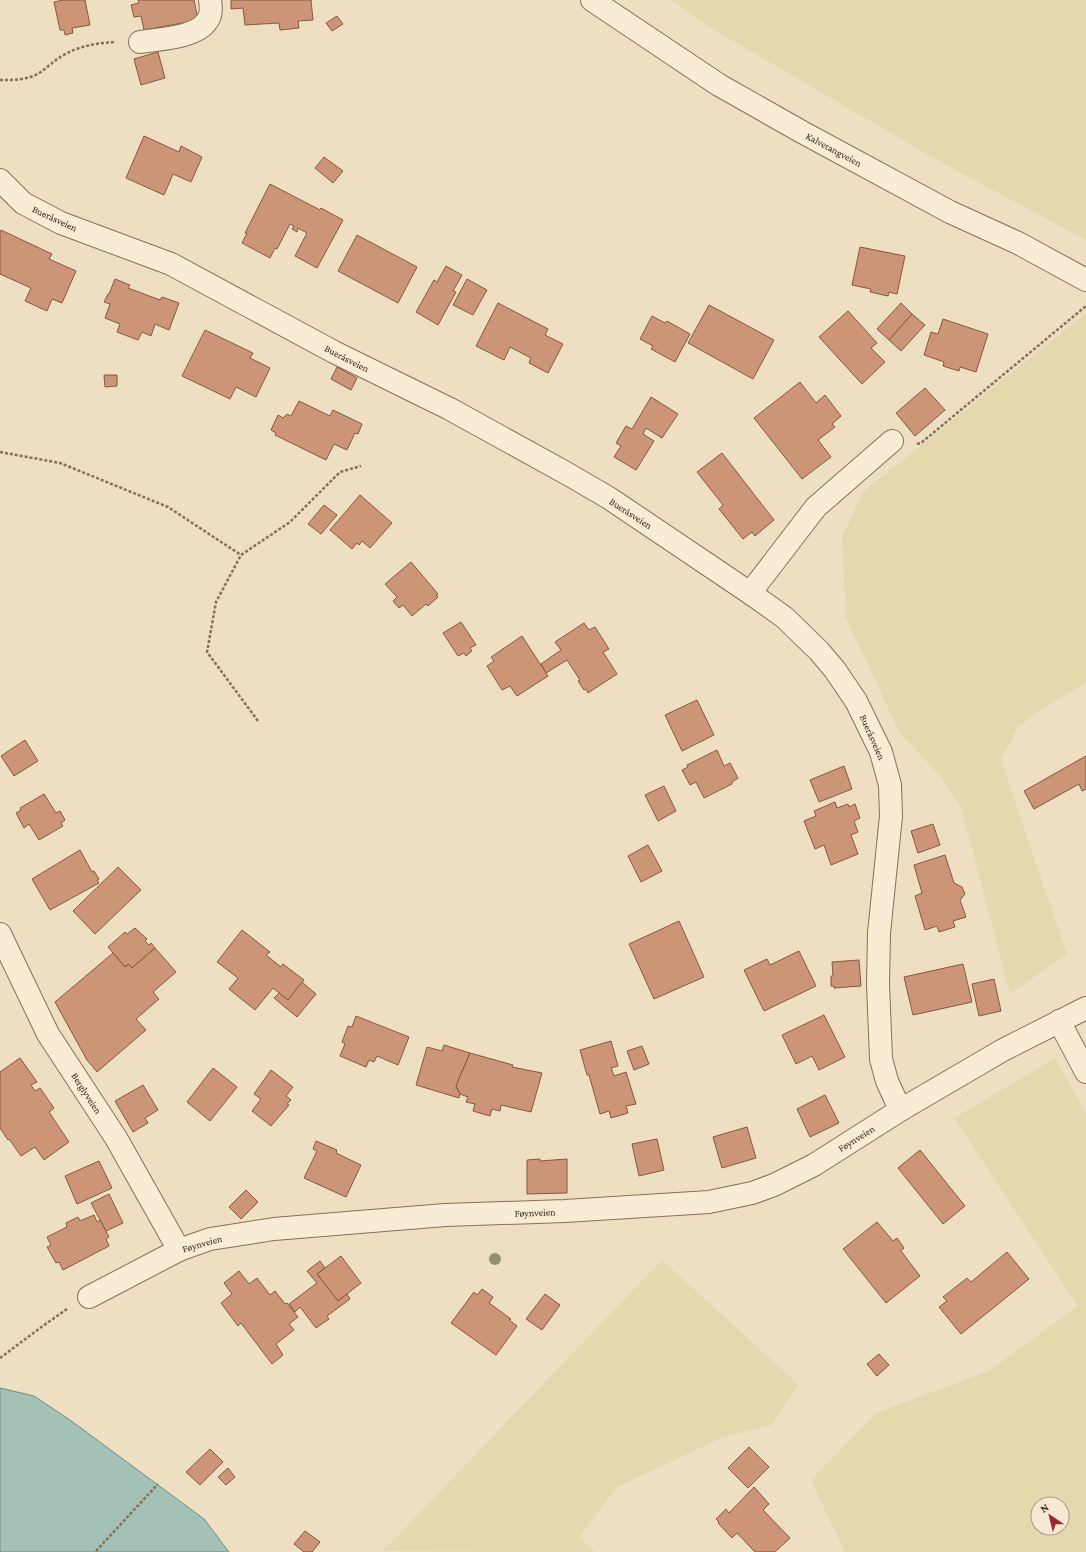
<svg xmlns="http://www.w3.org/2000/svg" width="1086" height="1552" font-family="'Crimson Pro',serif">
  <style>
    .farmland { fill: #e4d8af; fill-rule: evenodd }
    .water { fill: #a4c1b6; stroke: #6b8f84 }
    .building { fill: #cd9577; stroke: #87573f }
    .lines { fill: none; stroke-linecap: round; stroke-linejoin: round }
    .minor-casing { stroke: #886f59; stroke-width: 24 }
    .path { stroke: #886f59; stroke-width: 2.5; stroke-dasharray: 3 2; stroke-linecap: butt }
    .minor { stroke: #f9ecd5; stroke-width: 22 }
    .tree { fill: #94926b }
    .labels { text-anchor: middle; stroke-width: 3; stroke-linejoin: round; paint-order: stroke }
    .street-label { font-size: 10px; fill: #38281d; stroke: #f6e9d1 }
  </style>
  <rect width="100%" height="100%" fill="#eedec2"/>
  <g class="farmland">
    <path d="M672,0h414v240l-149,-80 -231,-135z"/>
    <path d="M1085,314h1v369l-44,26 -24,18 -17,33 66,194 -57,40 -49,-187 -22,-32 -39,-42 -54,-115 -4,-80 21,-46z"/>
    <path d="M1055,1058l31,55v439h-241l-34,-72 65,-67 113,-42 89,-65 -124,-188zM1038,1504h24v24h-24z"/>
    <path d="M662,1260l136,124 -26,41 -49,12 -106,50 -38,50 16,15 -212,-1z"/>
  </g>
  <path class="water" d="M0,1388l34,8 36,24 134,99 25,33h-229z"/>
  <g class="building">
    <path d="M63,0h22l5,25 -18,3 1,5 -8,2 -1,-5h-4l-6,-28z"/>
    <path d="M138,0h56l4,20 -54,10 -3,-14 -7,1 -3,-12 8,-2z"/>
    <path d="M231,0h80l2,20 -15,1 1,7 -19,2 -1,-7 -34,2 -2,-17 -12,1z"/>
    <path d="M337,16l6,8 -11,7 -6,-8z"/>
    <path d="M158,52l7,26 -24,7 -7,-26z"/>
    <path d="M144,136l35,16 2,-6 21,11 -11,25 -18,-8 -9,21 -38,-17z"/>
    <path d="M324,157l19,14 -10,12 -18,-15z"/>
    <path d="M270,184l50,26 1,-2 22,12 -26,48 -22,-12 12,-23 -9,-5 -1,4 -5,-3 2,-3 -4,-2 -13,25 -2,-1 -5,10 -28,-15 5,-10h-2z"/>
    <path d="M1,230l51,24 -3,5 27,12 -14,32 -10,-4 -5,12 -22,-10 6,-13 -31,-14v-41z"/>
    <path d="M357,235l60,32 -19,36 -60,-32z"/>
    <path d="M860,247l45,9 -8,38 -8,-2 -1,4 -18,-4 1,-3 -19,-4z"/>
    <path d="M446,266l16,9 -9,16 3,1 -18,33 -22,-13 18,-32 3,2z"/>
    <path d="M115,279l15,6 -2,3 32,12 2,-3 17,6 -10,27 -14,-6 -4,12 -9,-4 -4,8 -21,-8 3,-8 -15,-6 5,-14 -6,-2 4,-8h1z"/>
    <path d="M467,279l20,11 -14,25 -20,-10z"/>
    <path d="M498,303l50,26 -3,6 18,9 -15,29 -19,-10 2,-5 -21,-11 -6,13 -28,-14z"/>
    <path d="M901,303l11,11 -23,26 -12,-11z"/>
    <path d="M709,305l65,35 -21,39 -65,-36z"/>
    <path d="M848,311l29,32 -6,5 14,14 -23,22 -43,-47z"/>
    <path d="M912,314l13,11 -24,26 -12,-11z"/>
    <path d="M652,316l13,7 2,-2 23,13 -15,28 -24,-13 2,-3 -13,-7z"/>
    <path d="M943,319l45,15 -12,38 -16,-5 -1,4 -16,-5 1,-4 -20,-7 7,-23 7,2z"/>
    <path d="M205,330l48,23 -3,5 20,10 -14,29 -20,-10 -6,12 -48,-23z"/>
    <path d="M337,367l20,11 -6,12 -20,-11z"/>
    <path d="M104,375h13v11l-12,1z"/>
    <path d="M800,382l16,21 9,-8 16,21 -9,8 3,3 -17,13 13,17 -29,22 -48,-61z"/>
    <path d="M925,388l20,22 -30,26 -19,-23z"/>
    <path d="M651,397l27,17 -16,24 -16,-10 -3,6 11,7 -18,29 -22,-13 7,-11 -5,-3 10,-17 6,3z"/>
    <path d="M299,401l31,15 3,-6 29,14 -4,10 -3,-1 -8,17 -13,-6 -8,16 -51,-25 1,-2 -5,-3 7,-15 5,3 4,-4 4,2z"/>
    <path d="M722,453l52,67 -19,16 -3,-4 -9,7 -24,-30 4,-4 -26,-33z"/>
    <path d="M360,495l32,28 -22,25 -8,-7 -3,4 -2,-2 -5,6 -22,-19z"/>
    <path d="M324,505l13,10 -16,19 -13,-10z"/>
    <path d="M411,562l27,32 -2,1 2,2 -10,9 -2,-2 -14,12 -9,-11 -4,3 -6,-7 4,-4 -12,-13z"/>
    <path d="M461,622l15,23 -6,3 2,3 -6,5 -2,-3 -6,3 -15,-23z"/>
    <path d="M584,623l5,7 6,-3 14,22 -6,3 14,22 -29,19 -2,-4 -2,1 -6,-9 2,-1 -13,-20 -21,13 -5,-9 20,-14 -6,-8z"/>
    <path d="M522,636l26,40 -31,20 -7,-10 -8,4 -15,-24 7,-5 -3,-4z"/>
    <path d="M697,700l17,35 -32,16 -17,-36z"/>
    <path d="M25,740l13,21 -24,15 -13,-20z"/>
    <path d="M717,750l7,16 6,-3 8,15 -6,4v2l-28,14 -8,-16 -6,3 -8,-15 6,-3 -1,-2z"/>
    <path d="M1086,756v33l-4,2 -3,-7 -45,25 -10,-18z"/>
    <path d="M844,766l8,23 -33,13 -9,-22z"/>
    <path d="M664,786l12,25 -18,10 -13,-26z"/>
    <path d="M44,794l12,19 4,-2 5,9 -4,3 2,3 -24,14 -10,-16 -5,4 -8,-15 5,-3 -1,-2z"/>
    <path d="M835,802l2,6 11,-4 1,3 6,-3 5,14 -6,3 4,11 -7,3 7,19 -27,11 -7,-20 -9,4 -11,-28 12,-5 -2,-5z"/>
    <path d="M933,824l7,21 -22,8 -7,-22z"/>
    <path d="M648,845l14,26 -21,11 -13,-26z"/>
    <path d="M80,850l12,22 2,-1 5,8 -2,1 2,3 -49,27 -18,-31z"/>
    <path d="M945,855l9,28 8,4 3,7 -5,6 6,17 -13,4 2,6 -16,5 -2,-6 -12,4 -10,-34 7,-3 -8,-28z"/>
    <path d="M118,867l23,23 -46,44 -22,-23z"/>
    <path d="M679,921l25,56 -50,22 -25,-55z"/>
    <path d="M135,928l12,11 -2,2 4,4 2,-2 4,5 -23,20 -3,-4 -4,3 -17,-20 17,-15 2,2z"/>
    <path d="M242,930l28,22 -4,3 15,12 2,-3 21,16 -16,20 -15,-12 -18,22 -26,-21 9,-11 -21,-16z"/>
    <path d="M155,948l21,24 -23,20 6,7 -23,20 10,11 -49,42 -10,-12 -32,-58 58,-49 12,14 4,-3 3,4z"/>
    <path d="M799,951l17,35 -52,25 -20,-41 23,-11 3,6z"/>
    <path d="M859,960l2,26 -27,2v-2h-3v-10h2l-1,-14z"/>
    <path d="M963,964l9,38 -59,13 -9,-38z"/>
    <path d="M994,979l7,32 -22,5 -7,-32z"/>
    <path d="M302,982l14,12 -19,23 -23,-19 5,-5 9,7z"/>
    <path d="M824,1015l21,42 -26,13 -7,-14 -16,8 -14,-29z"/>
    <path d="M356,1016l53,21 -11,28 -21,-9 -3,6 -5,-2 -3,7 -26,-11 5,-12 -3,-2 6,-16 4,1z"/>
    <path d="M611,1041l7,25 -7,2 3,8 12,-4 10,32 -10,2 2,7 -17,5 -2,-7 -9,3 -11,-39h-2l-7,-25z"/>
    <path d="M444,1045l26,8 -14,33 4,8 -1,4 -43,-13 11,-38 15,4z"/>
    <path d="M642,1046l7,18 -15,6 -7,-19z"/>
    <path d="M470,1053l43,12 -1,2 30,6 -11,39 -30,-7 -1,6 -8,-2 -2,7 -17,-5 2,-7 -9,-2 2,-5 -8,-3 -4,-8z"/>
    <path d="M20,1058l17,24 -6,3 4,6 5,-3 14,20 -5,4 20,30 -25,18 -9,-13 -14,9 -12,-17 -1,1 -8,-12v-56z"/>
    <path d="M213,1068l24,19 -27,34 -23,-19z"/>
    <path d="M271,1070l22,17 -7,9 5,4 -4,4 2,1 -18,21 -19,-15 9,-12 -7,-5z"/>
    <path d="M143,1085l15,25 -13,8 3,5 -15,9 -18,-31z"/>
    <path d="M825,1095l14,28 -29,14 -13,-28z"/>
    <path d="M747,1127l9,31 -34,10 -9,-31z"/>
    <path d="M657,1139l7,31 -25,6 -7,-32z"/>
    <path d="M316,1141l21,9 -1,3 25,12 -15,32 -42,-19 13,-27 -4,-2z"/>
    <path d="M920,1150l45,56 -22,18 -45,-56z"/>
    <path d="M540,1159v2l27,-2v34l-40,1v-34z"/>
    <path d="M99,1161l13,27 -35,16 -12,-28z"/>
    <path d="M246,1190l12,12 -17,17 -12,-12z"/>
    <path d="M109,1194l14,29 -17,8 -15,-28z"/>
    <path d="M94,1215l3,7 3,-2 9,17 -3,2 3,7 -46,24 -4,-8 -3,1 -9,-16 4,-2 -4,-8 20,-10 -1,-4 12,-6 2,4z"/>
    <path d="M877,1222l16,19 4,-3 7,10 -3,3 19,25 -34,27 -43,-54z"/>
    <path d="M1007,1252l22,27 -68,55 -22,-27 8,-6 -4,-4 24,-19 4,4z"/>
    <path d="M341,1256l20,27 -23,18 -21,-27z"/>
    <path d="M320,1261l5,7 -8,6 21,27 9,-7 3,5 -23,17 2,3 -13,9 -16,-21 -5,5 -6,-8 28,-21 -10,-12z"/>
    <path d="M239,1271l10,13 8,-6 13,17 5,-4 10,13 2,-1 11,14 -9,7 5,6 -18,14 7,11 -11,9 -31,-41 -3,3 -17,-23 11,-9 -8,-11z"/>
    <path d="M482,1289l11,8 -4,6 22,16 -2,1 8,6 -21,29 -45,-32 23,-31 3,3z"/>
    <path d="M545,1294l15,11 -18,25 -16,-11z"/>
    <path d="M879,1354l10,11 -12,11 -10,-12z"/>
    <path d="M749,1447l20,20 -21,21 -20,-20z"/>
    <path d="M210,1449l13,13 -23,23 -14,-13z"/>
    <path d="M228,1468l7,9 -9,8 -8,-8z"/>
    <path d="M754,1487l15,17 -6,6 27,28 -15,14h-20l-18,-19 -5,5 -14,-15 1,-1 -3,-3 10,-10 3,4z"/>
    <path d="M305,1531l15,11 -8,10h-8l-10,-8z"/>
  </g>
  <g class="lines">
    <defs>
      <g id="minor">
        <path d="M592,0l127,85 83,47 148,80 68,31 68,37"/>
        <path d="M140,42c19,-3 56,-4 67,-21 5,-6 4,-14 3,-21"/>
        <path d="M0,180l23,23 38,20 110,41 163,88 116,57 116,64 43,25 141,95 34,24 35,34 16,19 21,31 25,51 9,33 1,31 -12,117 -1,51 3,75 6,22 10,22 5,6"/>
        <path d="M750,593l66,-86 76,-66"/>
        <path d="M0,934l48,100 68,104 63,112"/>
        <path d="M1059,1021l27,51"/>
        <path d="M89,1297l90,-47 31,-11 64,-10 171,-14 120,-4 144,-9 43,-9 22,-8 40,-20 88,-56 101,-59 83,-42"/>
      </g>
    </defs>
    <use href="#minor" class="minor-casing"/>
    <g class="path">
      <path d="M0,80c14,0 31,0 42,-9 7,-5 13,-11 20,-15 16,-10 35,-13 54,-14"/>
      <path d="M917,444l4,-1 165,-137"/>
      <path d="M0,452l60,11 108,44 73,48"/>
      <path d="M258,721l-51,-69 9,-50 25,-47 49,-33 50,-50 21,-6"/>
      <path d="M0,1358l40,-30 27,-19"/>
      <path d="M96,1551l62,-67"/>
    </g>
    <use href="#minor" class="minor"/>
  </g>
  <circle class="tree" cx="495" cy="1259" r="6"/>
  <g class="labels">
    <g class="street-label">
      <text transform="translate(834 149) rotate(28)" y="4">Kalvetangveien</text>
      <text transform="translate(55 218) rotate(25)" y="4">Bueråsveien</text>
      <text transform="translate(347 358) rotate(27)" y="4">Bueråsveien</text>
      <text transform="translate(631 513) rotate(33)" y="4">Bueråsveien</text>
      <text transform="translate(873 737) rotate(66)" y="4">Bueråsveien</text>
      <text transform="translate(87 1093) rotate(57)" y="4">Berglyveien</text>
      <text transform="translate(856 1138) rotate(-32)" y="4">Føynveien</text>
      <text transform="translate(535 1212) rotate(-2)" y="4">Føynveien</text>
      <text transform="translate(202 1243) rotate(-16)" y="4">Føynveien</text>
    </g>
  </g>
  <g transform="translate(1050 1516) rotate(325)"><circle r="19" fill="#f6e9d1" stroke="#aa9c89"/>
  <path d="M0-3L7 15L0 10L-7 15Z" fill="#972931"/>
  <text y="-6" font-size="11" font-weight="bold" text-anchor="middle" fill="#38281d">N</text>
  </g>
</svg>
